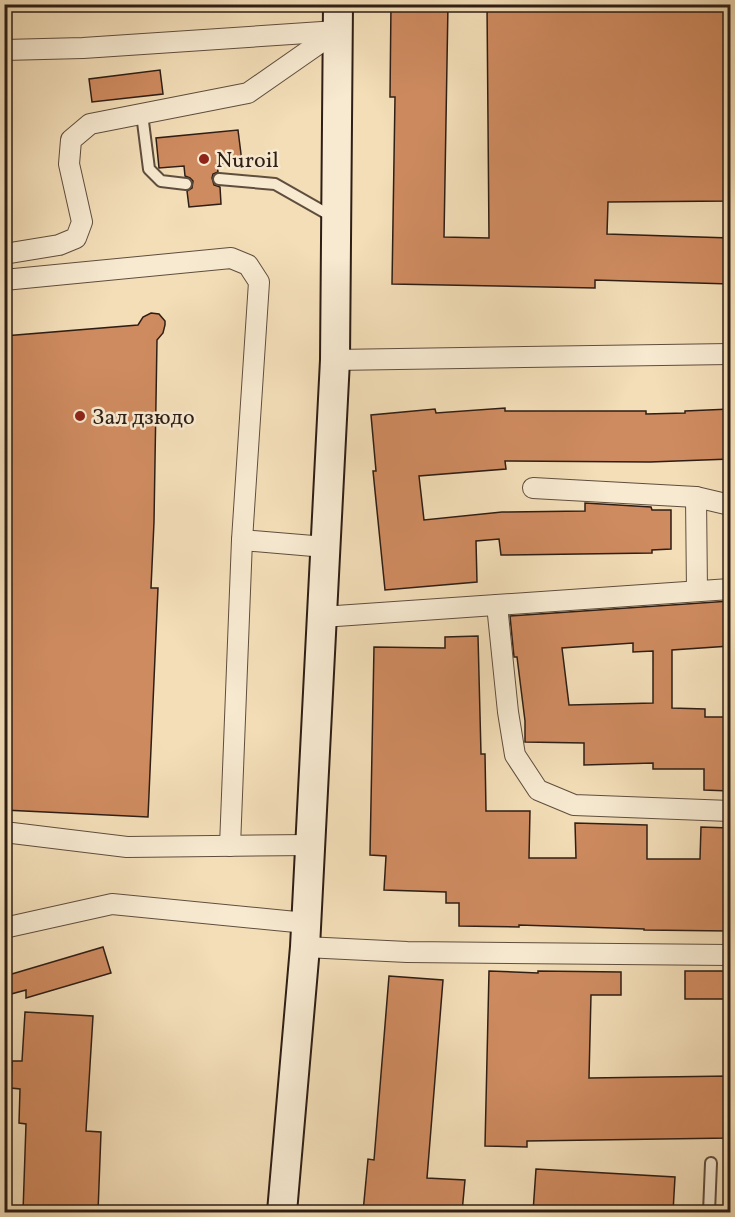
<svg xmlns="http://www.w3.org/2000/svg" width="735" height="1217" font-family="Vollkorn,serif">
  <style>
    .building { fill: #cf8b60; stroke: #2e1e15; stroke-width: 1.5; fill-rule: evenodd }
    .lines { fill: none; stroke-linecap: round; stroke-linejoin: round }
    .lane-casing { stroke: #5f4e3e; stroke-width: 14 }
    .street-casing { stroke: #5f4e3e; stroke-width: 22 }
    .secondary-casing { stroke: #2e1e15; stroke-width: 32 }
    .lane { stroke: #f7ead1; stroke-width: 10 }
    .street { stroke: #f7ead1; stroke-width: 20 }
    .secondary { stroke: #f7ead1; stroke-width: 28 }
    .poi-dot { fill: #8f2418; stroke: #f7ead1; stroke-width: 2 }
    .labels { text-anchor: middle; stroke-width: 5; stroke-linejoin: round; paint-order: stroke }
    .poi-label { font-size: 22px; fill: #2e1e15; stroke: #f7ead1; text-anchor: start }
  </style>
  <rect width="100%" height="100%" fill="#f3deb8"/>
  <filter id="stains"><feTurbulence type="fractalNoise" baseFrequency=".00333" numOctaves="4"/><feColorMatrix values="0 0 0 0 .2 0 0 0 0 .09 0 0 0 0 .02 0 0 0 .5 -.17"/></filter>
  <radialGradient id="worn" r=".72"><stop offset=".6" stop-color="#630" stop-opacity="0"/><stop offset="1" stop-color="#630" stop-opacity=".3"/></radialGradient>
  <g class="building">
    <path d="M391,4h57l-4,233 45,1 -2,-234h243v197l-122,1 -1,32 123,4v46l-135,-4v8l-203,-4 3,-187h-5z"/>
    <path d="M160,70l3,24 -71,8 -3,-23z"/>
    <path d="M238,130l4,32 -25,2 1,8 -5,2 -1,4 2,7 6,2 1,17 -32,3 -2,-16 5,-3 1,-7 -3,-3 -5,-2 -1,-10 -25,2 -3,-30z"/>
    <path d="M151,313l8,1 6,7v4l-2,8 -6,7 -3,182 -3,66h7l-10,229 -144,-7v-264l2,-53h-2v-157l134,-11 5,-8z"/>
    <path d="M505,408v3h141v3l39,-1v-2l45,-2v50l-80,3 -145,-1 1,8 -87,7 5,44 78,-8 83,-1v-8l66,4 1,3h19v39l-19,1v3l-151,2 -2,-16 -23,2 1,41 -92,8 -12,-119h3l-5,-56 64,-6 1,4z"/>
    <path d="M730,601v45l-58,4v58l33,1v8h25v74l-26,-1v-21h-51v-6l-69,2v-22l-59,-1v-21l-8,-64h-3l-4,-41zM633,643v9l20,-1v52l-84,2 -7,-57z"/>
    <path d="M478,636l3,118h4l1,57h44l-1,47h47l-1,-35 72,2v34h53l1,-32 29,1v103l-86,-1v-1l-125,-4v2l-60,-1v-23h-13v-11l-62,-2 2,-34 -16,-1 4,-208 71,1v-11z"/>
    <path d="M103,947l8,26 -85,25v-8l-15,4 -6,-18z"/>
    <path d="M489,971l49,2v-2l83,1v23h-30l-2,83 141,-2v62l-203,3v6l-42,-1z"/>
    <rect x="685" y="971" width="45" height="28"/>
    <path d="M389,976l54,4 -16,198 38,2 -3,32h-99l5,-53 6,1z"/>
    <path d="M25,1012l68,4 -7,115 15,1 -3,80h-75l3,-88 -7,-1 1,-34 -9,-1 1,-27h10z"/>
    <path d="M536,1169l139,8 -2,35h-140z"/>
  </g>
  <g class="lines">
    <defs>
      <g id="lane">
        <path d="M142,114l7,55 12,12 25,3"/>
        <path d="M219,179l56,5 58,33"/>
        <path d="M709,1212l2,-49"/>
      </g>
      <g id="street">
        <path d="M4,50l79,-2 254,-17"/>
        <path d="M4,254l55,-9 17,-7 6,-16 -13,-58 2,-24 19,-16 158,-31 89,-62"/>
        <path d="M4,280l227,-22 17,7 11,17 -17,258 -12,306"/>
        <path d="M335,360l395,-6"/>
        <path d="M533,488l163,9 34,8"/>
        <path d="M696,497l1,94"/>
        <path d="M242,540l83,7"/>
        <path d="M497,605l11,107 7,43 23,35 36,15 156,6"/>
        <path d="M322,617l408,-28"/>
        <path d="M4,832l123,15 183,-2"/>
        <path d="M4,928l108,-24 194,19"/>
        <path d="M305,947l102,5 323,3"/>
      </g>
      <path id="secondary" d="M282,1212l23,-265 30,-587 3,-356"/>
    </defs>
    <use href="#lane" class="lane-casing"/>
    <use href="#street" class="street-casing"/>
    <use href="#secondary" class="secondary-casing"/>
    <use href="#lane" class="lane"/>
    <use href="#street" class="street"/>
    <use href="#secondary" class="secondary"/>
  </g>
  <g class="poi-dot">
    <circle cx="204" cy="159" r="6"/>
    <circle cx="80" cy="416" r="6"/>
  </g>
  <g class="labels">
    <g class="poi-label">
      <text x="216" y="167">Nuroil</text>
      <text x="92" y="424">Зал дзюдо</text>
    </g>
  </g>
  <rect width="735" height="1217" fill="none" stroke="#f3deb8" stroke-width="24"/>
  <rect x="6" y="6" width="723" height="1205" fill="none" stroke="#2e1e15" stroke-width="3"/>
  <rect x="12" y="12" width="711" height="1193" fill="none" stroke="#2e1e15" stroke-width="1.5"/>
  <rect width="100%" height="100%" filter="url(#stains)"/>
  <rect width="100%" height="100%" fill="url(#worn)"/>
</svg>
